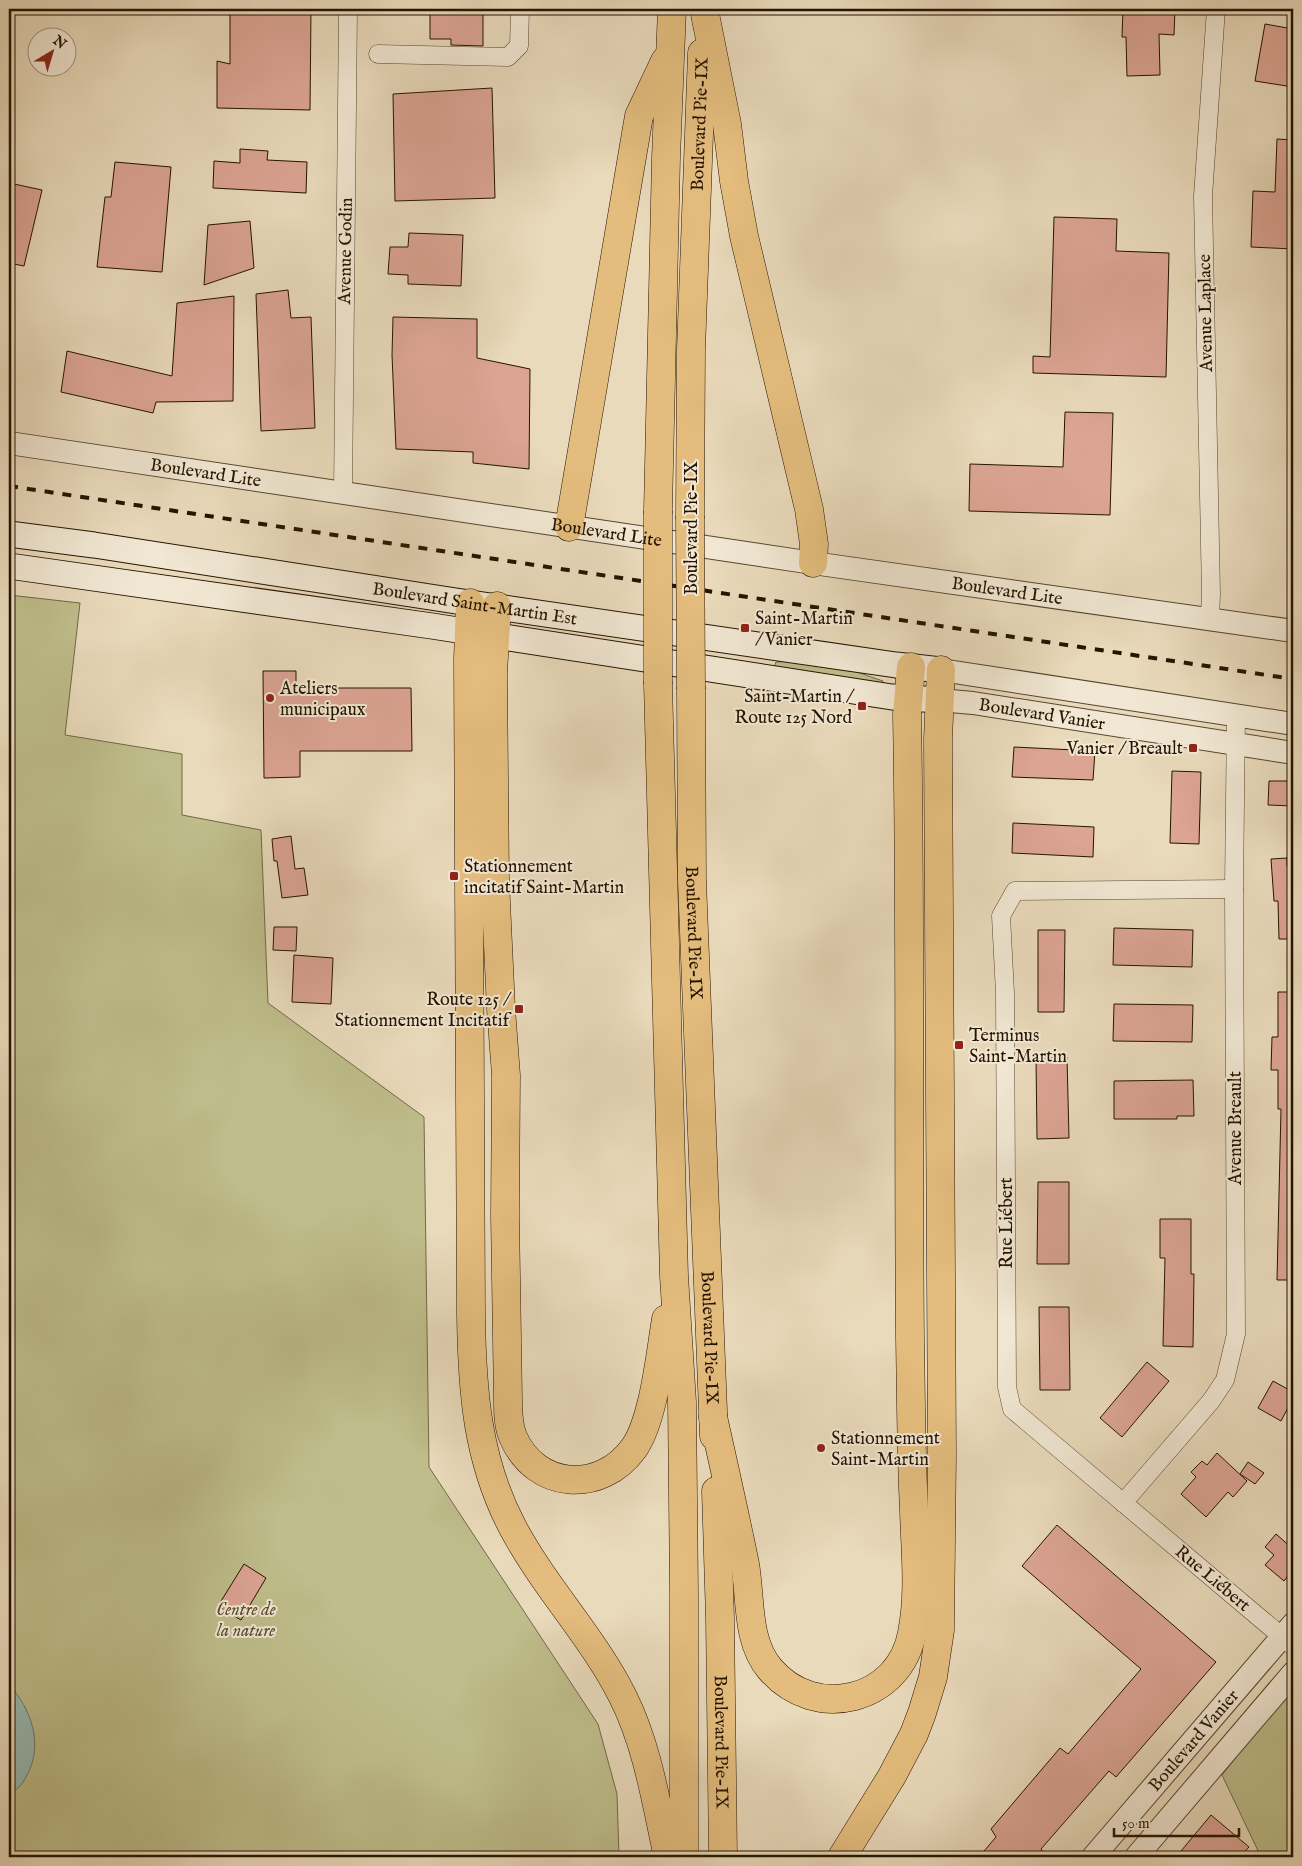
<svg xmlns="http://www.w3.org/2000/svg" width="1302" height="1866" font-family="'IM FELL English',serif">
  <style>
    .green { fill: #bebd8b; stroke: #726846 }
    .water { fill: #97bab3; stroke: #69776b }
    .building { fill: #dba493; stroke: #251300 }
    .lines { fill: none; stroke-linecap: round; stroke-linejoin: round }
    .minor-casing { stroke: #56452f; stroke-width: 19 }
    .tertiary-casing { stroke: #56452f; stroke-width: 24 }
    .secondary-casing { stroke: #251300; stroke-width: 27 }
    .trunk-casing { stroke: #251300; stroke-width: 29 }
    .minor { stroke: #f1e7d3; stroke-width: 18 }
    .tertiary { stroke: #f1e7d3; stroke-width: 22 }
    .secondary { stroke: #f1e7d3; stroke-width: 25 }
    .trunk { stroke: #e4bd7e; stroke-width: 28 }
    .rail { stroke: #251300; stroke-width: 4; stroke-dasharray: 9 9; stroke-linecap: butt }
    .trunk-bridge-casing { stroke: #251300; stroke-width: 29; stroke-linecap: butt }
    .trunk-bridge { stroke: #e4bd7e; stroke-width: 28 }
    .poi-dot { fill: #8f2418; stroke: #f1e7d3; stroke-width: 2 }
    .labels { text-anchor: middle; stroke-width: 4; stroke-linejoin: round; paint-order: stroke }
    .street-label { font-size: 18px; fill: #251300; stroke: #f1e7d3 }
    .poi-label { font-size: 18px; fill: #251300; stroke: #f1e7d3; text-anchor: start }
    .park-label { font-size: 18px; font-style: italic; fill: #5b4e31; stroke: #f1e7d3 }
  </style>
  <rect width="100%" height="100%" fill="#e9dabb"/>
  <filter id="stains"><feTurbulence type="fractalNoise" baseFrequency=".004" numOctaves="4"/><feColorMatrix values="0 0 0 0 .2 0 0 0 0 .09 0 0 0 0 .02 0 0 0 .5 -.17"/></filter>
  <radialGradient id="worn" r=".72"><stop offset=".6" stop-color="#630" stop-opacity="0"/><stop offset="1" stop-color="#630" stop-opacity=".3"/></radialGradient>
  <g class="green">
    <path d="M9,595l71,8 -15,132 117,19v61l79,15 7,173 156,114 5,350 169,257 19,70 2,63h-610z"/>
    <path d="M794,661l63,11 26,9v2l-109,-15 2,-6z"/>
    <path d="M1293,1685v172h-32l-39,-82z"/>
  </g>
  <path class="water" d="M9,1685c22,23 35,60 18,90 -2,4 -5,10 -9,13 -3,3 -6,4 -9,7z"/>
  <g class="building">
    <path d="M230,9h81l-1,101 -93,-2v-47l13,3z"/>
    <path d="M430,9h53v37l-32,-1v-6h-21z"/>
    <path d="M1123,9h52l-1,26 -15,-1 1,41 -33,1 -1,-39h-4z"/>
    <path d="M1265,24l28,5v58l-38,-6z"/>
    <path d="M492,88l3,110 -100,3 -2,-107z"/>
    <path d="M1277,139l16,1v109l-42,-2 2,-56 22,1z"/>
    <path d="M240,149l28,2 -1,9 40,2 -1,31 -93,-5 1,-27 26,2z"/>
    <path d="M115,162l56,5 -9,105 -65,-5 8,-70h6z"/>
    <path d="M14,184l28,6 -18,76 -15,-3v-56z"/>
    <path d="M1054,217l63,2 -1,32 53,2 -3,124 -133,-4v-17l17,1z"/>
    <path d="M250,221l4,47 -50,17 4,-60z"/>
    <path d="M409,233l54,2 -2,51 -53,-2v-9l-20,-1 2,-27h18z"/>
    <path d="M288,290l3,28 20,-1 4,111 -54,3 -5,-137z"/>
    <path d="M234,296l-1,105 -77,1 -3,11 -92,-21 6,-41 105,25 5,-73z"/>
    <path d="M393,317l84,2v39l53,11 -1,100 -56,-6v-11l-77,-3 -4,-94z"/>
    <path d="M1065,412l48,1 -3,102 -141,-4 1,-47 93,3z"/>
    <path d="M263,671h33v17h115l1,63h-112v26l-36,1z"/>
    <path d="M1014,747l81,4 -2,29 -81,-3z"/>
    <path d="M1172,771l29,1 -2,72 -29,-1z"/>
    <path d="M1269,781h24v25l-25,-1z"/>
    <path d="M1013,823l81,4 -1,30 -81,-4z"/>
    <path d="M291,836l4,33 9,-1 4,27 -26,3 -5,-37h-3l-2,-22z"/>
    <path d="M1287,858v8l6,-1v74h-14l-1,-38h-4l-3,-42z"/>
    <path d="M274,927h23l-1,24 -23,-1z"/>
    <path d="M1114,928l79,2 -1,37 -79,-2z"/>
    <path d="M1038,930h27l-1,82h-26z"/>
    <path d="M294,955l39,3 -2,46 -39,-2z"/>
    <path d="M1278,992h15v288h-16l4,-171h-3v-39h-7l1,-33h6z"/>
    <path d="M1114,1004l79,1 -1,37 -79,-1z"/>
    <path d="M1067,1057l2,81 -32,1 -1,-81z"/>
    <path d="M1193,1080l1,36h-17v3h-63v-38z"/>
    <path d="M1038,1182h31v82h-32z"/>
    <path d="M1160,1219h31v55h3l-1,73 -30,-1 2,-88h-5z"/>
    <path d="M1039,1307h30l1,83h-30z"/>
    <path d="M1147,1362l22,19 -47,56 -22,-19z"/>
    <path d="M1273,1381l20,11v6l-12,23 -23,-13z"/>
    <path d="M1217,1453l30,28 -14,16 -5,-5 -22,25 -25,-23 15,-17 -5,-5 11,-11 5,4z"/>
    <path d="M1248,1462l16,11 -9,11 -15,-10z"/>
    <path d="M1057,1525l159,137 -100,115 -7,-6 -68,78 6,8h-68l17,-20 -5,-8 69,-81 8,6 73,-85 -119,-103z"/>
    <path d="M1276,1534l17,15v20l-9,12 -19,-16 9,-10 -9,-8z"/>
    <path d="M244,1564l22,14 -25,42 -23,-14z"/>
    <path d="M1211,1815l38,32 -9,10h-64z"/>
  </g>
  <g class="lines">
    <defs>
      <g id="minor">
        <path d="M378,54l130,3 11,-11 1,-37"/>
        <path d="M343,493l5,-484"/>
        <path d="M1210,618l1,-24 -8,-398 13,-187"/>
        <path d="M1234,889l-219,2 -14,25 4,77 2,394 5,22 281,237"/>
        <path d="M1123,1503l88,-102 14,-21 11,-46 -2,-445 2,-174"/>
      </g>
      <g id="tertiary">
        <path id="s1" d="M9,443l804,120 480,68"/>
        <path d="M941,670l352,54"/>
        <path id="s2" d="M939,700l34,3 320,50"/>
        <path id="s3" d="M1093,1857l200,-233"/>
        <path d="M1136,1857l157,-184"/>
      </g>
      <g id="secondary">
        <path id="s4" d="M9,534l85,11 362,56 440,64 45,5"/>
        <path d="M9,566l423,60 460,71 47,3"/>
      </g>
      <g id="trunk">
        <path d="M704,9l23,115 7,57 10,55 65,273 5,35 -1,19"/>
        <path d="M658,511l8,-353 6,-149"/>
        <path id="s5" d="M690,516l1,-166 11,-297"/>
        <path d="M569,527l70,-411 26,-55"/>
        <path d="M470,603l-2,56 3,656c1,76 6,145 42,213 32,60 80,109 110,169 25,50 33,106 45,160"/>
        <path d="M497,606l-4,67 2,208 6,128 5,66 -1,141 3,184c0,12 0,25 5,37 23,53 88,57 121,11 20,-29 26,-93 32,-129"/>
        <path d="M658,684l16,592 8,126 2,190v265"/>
        <path id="s6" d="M691,689l1,192 22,555"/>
        <path d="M713,1417c11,49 22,98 32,147 6,34 1,77 25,105 45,53 130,32 142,-36 8,-41 3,-83 2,-123 -3,-57 -3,-115 -4,-172 -2,-207 1,-415 -3,-623l4,-48"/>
        <path id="s7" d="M716,1491l4,127 3,239"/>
        <path d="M842,1857l50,-81 22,-42 8,-21 11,-36 7,-47 2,-177 -4,-714 3,-69"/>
      </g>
    </defs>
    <use href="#minor" class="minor-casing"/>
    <use href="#tertiary" class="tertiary-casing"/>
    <use href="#secondary" class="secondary-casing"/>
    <use href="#trunk" class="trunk-casing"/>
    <use href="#minor" class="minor"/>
    <use href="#tertiary" class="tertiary"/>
    <use href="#secondary" class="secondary"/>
    <use href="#trunk" class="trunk"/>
    <path class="rail" d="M9,486l1284,193"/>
    <defs>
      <g id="trunk-bridge">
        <path d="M658,511v173"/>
        <path d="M690,516l1,173"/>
      </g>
    </defs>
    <use href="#trunk-bridge" class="trunk-bridge-casing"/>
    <use href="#trunk-bridge" class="trunk-bridge"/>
  </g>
  <g class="poi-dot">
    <rect x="740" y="623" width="10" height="10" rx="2.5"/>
    <circle cx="270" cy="698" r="5"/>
    <rect x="857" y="701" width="10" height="10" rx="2.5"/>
    <rect x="1188" y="743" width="10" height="10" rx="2.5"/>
    <rect x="449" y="871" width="10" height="10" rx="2.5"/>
    <rect x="514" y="1004" width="10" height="10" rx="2.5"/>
    <rect x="954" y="1040" width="10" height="10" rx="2.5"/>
    <circle cx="821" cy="1448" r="5"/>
  </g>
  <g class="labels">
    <g class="street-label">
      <text dy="6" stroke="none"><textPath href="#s5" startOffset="392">Boulevard Pie-IX</textPath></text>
      <text transform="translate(345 251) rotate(-89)" y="6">Avenue Godin</text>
      <text transform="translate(1205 313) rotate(-91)" y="6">Avenue Laplace</text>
      <text dy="6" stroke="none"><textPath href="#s1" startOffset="199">Boulevard Lite</textPath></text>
      <text transform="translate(691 528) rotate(-90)" y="6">Boulevard Pie-IX</text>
      <text dy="6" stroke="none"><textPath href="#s1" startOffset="604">Boulevard Lite</textPath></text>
      <text dy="6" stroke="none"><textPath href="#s1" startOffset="1009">Boulevard Lite</textPath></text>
      <text dy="6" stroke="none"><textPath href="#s4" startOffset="471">Boulevard Saint-Martin Est</textPath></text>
      <text dy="6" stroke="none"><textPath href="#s2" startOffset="104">Boulevard Vanier</textPath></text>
      <text dy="6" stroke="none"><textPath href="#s6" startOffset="244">Boulevard Pie-IX</textPath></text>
      <text transform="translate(1235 1128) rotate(-90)" y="6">Avenue Breault</text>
      <text transform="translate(1006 1223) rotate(-90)" y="6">Rue Liébert</text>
      <text dy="6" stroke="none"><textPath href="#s6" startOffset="649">Boulevard Pie-IX</textPath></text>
      <text transform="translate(1213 1578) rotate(40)" y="6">Rue Liébert</text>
      <text dy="6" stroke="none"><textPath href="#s3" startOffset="154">Boulevard Vanier</textPath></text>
      <text dy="6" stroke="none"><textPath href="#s7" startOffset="251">Boulevard Pie-IX</textPath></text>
    </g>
    <g class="poi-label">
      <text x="755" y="624">Saint-Martin<tspan x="755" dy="21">/ Vanier</tspan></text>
      <text x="280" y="694">Ateliers<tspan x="280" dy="21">municipaux</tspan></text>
      <text x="852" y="702" text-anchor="end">Saint-Martin /<tspan x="852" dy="21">Route 125 Nord</tspan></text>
      <text x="1183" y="754" text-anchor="end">Vanier / Breault</text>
      <text x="464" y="872">Stationnement<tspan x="464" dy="21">incitatif Saint-Martin</tspan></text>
      <text x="509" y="1005" text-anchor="end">Route 125 /<tspan x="509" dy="21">Stationnement Incitatif</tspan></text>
      <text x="969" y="1041">Terminus<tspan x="969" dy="21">Saint-Martin</tspan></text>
      <text x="831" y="1444">Stationnement<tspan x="831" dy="21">Saint-Martin</tspan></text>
    </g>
    <g class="park-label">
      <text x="246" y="1615">Centre de<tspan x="246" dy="21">la nature</tspan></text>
    </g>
  </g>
  <rect width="1302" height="1866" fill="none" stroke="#e9dabb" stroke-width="30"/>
  <rect x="10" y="10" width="1282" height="1846" fill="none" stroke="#251300" stroke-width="2.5"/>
  <rect x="15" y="15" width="1272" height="1836" fill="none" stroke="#251300"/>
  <g transform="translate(52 52) rotate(38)"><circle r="24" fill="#f1e7d3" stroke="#9f927f"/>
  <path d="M0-4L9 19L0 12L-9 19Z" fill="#8f2418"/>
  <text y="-8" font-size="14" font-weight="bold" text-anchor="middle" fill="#251300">N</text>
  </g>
  <path d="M1114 1828v8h125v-8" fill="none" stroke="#251300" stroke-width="2.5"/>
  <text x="1122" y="1828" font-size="15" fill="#251300" stroke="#f1e7d3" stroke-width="4" paint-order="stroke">50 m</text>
  <rect width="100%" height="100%" filter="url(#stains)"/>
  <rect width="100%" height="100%" fill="url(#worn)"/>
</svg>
